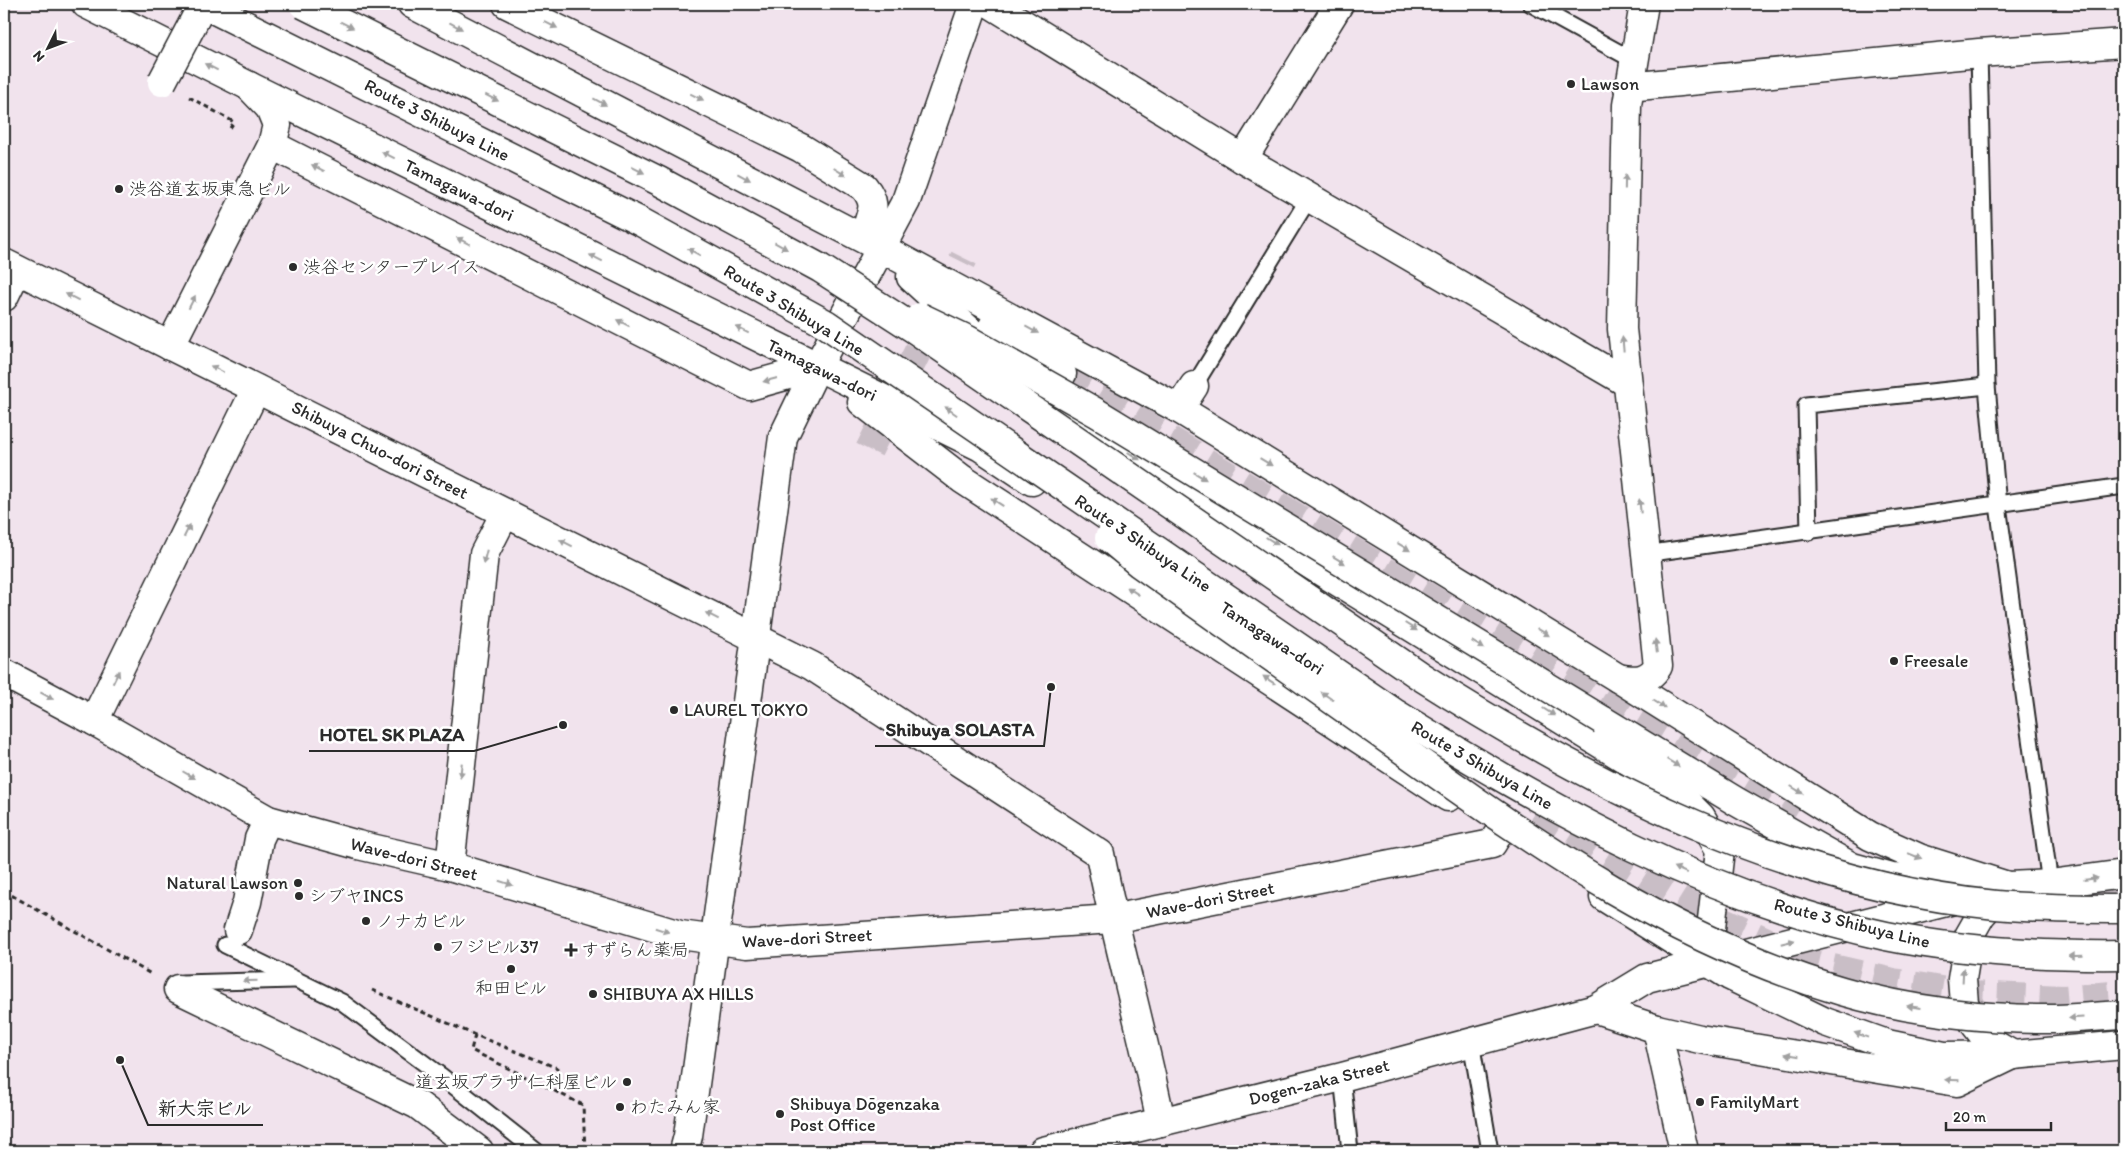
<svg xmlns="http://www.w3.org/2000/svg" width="2128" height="1155" font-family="Itim,'Klee One',sans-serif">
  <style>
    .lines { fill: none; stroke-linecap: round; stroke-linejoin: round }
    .street-tunnel { stroke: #c9bec6; stroke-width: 28; stroke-dasharray: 28 14; stroke-linecap: butt }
    .highway-tunnel { stroke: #c9bec6; stroke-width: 28; stroke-dasharray: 28 14; stroke-linecap: butt }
    .lane-casing { stroke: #2b2b2b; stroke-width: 19 }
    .street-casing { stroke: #2b2b2b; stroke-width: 31 }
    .secondary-casing { stroke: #2b2b2b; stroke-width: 31 }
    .highway-casing { stroke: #2b2b2b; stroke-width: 31 }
    .path { stroke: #2b2b2b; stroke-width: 3; stroke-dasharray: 5 4; stroke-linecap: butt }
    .lane { stroke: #fff; stroke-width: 15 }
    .street { stroke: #fff; stroke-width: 28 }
    .secondary { stroke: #fff; stroke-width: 28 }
    .highway { stroke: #fff; stroke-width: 28 }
    .street-bridge-casing { stroke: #2b2b2b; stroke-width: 31; stroke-linecap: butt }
    .highway-bridge-casing { stroke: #2b2b2b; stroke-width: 31; stroke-linecap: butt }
    .street-bridge { stroke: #fff; stroke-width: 28 }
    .highway-bridge { stroke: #fff; stroke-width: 28 }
    .oneway { fill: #a0a0a0 }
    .poi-dot { fill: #2b2b2b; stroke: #fff; stroke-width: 2 }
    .labels { text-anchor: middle; stroke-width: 5; stroke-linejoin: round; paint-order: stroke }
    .poi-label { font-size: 18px; fill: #2b2b2b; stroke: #fff; text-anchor: start }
    .street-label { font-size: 18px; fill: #2b2b2b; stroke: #fff }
    .leader { fill: none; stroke: #2b2b2b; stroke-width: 2 }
    .callout-dot { fill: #2b2b2b; stroke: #fff; stroke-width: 2 }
    .callout-label { font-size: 19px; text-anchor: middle; font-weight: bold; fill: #2b2b2b; stroke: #fff; stroke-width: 5; stroke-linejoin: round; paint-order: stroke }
  </style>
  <rect width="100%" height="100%" fill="#f1e3ed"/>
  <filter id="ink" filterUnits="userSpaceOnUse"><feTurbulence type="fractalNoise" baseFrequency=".02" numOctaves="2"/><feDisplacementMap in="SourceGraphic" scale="10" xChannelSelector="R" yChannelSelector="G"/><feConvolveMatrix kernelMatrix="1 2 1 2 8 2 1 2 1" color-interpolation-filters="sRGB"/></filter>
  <g filter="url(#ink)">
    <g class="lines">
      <path class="street-tunnel" d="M869,450l95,-192"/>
      <g class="highway-tunnel">
        <path d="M1062,374l731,445"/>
        <path d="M1537,810l148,93 131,61 77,18 77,13 93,4 61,-5"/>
        <path d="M2060,899l64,-7"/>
      </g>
      <defs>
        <g id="lane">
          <path d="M1531,4l102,56"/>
          <path d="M1979,53l8,333 11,119 52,379"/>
          <path d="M1194,386l115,-188"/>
          <path d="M1809,532l-3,-127 181,-19"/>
          <path d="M1645,554l479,-68"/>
          <path d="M225,945l117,57 98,73 96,76"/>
          <path d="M182,983l112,-3"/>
          <path d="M1471,1042l19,109"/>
          <path d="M1342,1077l8,74"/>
        </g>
        <g id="street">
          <path d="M507,4l294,144 63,39c20,25 -3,31 6,49 2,4 8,9 11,12"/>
          <path d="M991,4l252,155 383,223"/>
          <path d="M272,145l477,241 68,-19"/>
          <path d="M1243,159l96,-155"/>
          <path d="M4,263l808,403 288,188c17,90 43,178 61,268"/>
          <path d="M4,297l13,-27"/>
          <path d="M170,346l102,-201 5,-20 -7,-17 -21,-22"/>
          <path d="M1179,409l15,-23"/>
          <path d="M4,673l90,48 174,99 90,25 92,21 230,69 67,9 365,-25 380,-75 8,-13"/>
          <path d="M1618,678c17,3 30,4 40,-12l-36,-337 5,-224 17,-101"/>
          <path d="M94,721l162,-332"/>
          <path d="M450,866l34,-312 21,-41"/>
          <path d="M238,930l9,-28 12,-63 9,-19"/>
          <path d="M178,989l240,116 61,46"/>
          <path d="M1657,1029l27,122"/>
        </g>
        <g id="secondary">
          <path d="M1628,87l351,-34 145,-10"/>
          <path d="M1596,1009l61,20 43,10 257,43 56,-27"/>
          <path d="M684,1151l4,-15 95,-699 34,-70 89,-166 68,-197"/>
          <path d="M1043,1151l299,-74 254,-68 51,-31 311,-79"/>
        </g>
        <g id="highway">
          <path d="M86,4l163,82 732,361 51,34"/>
          <path d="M412,4l469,244 298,161 439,269 252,158 49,22 89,28"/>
          <path d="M911,277l75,69"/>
          <path d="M993,326l69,48"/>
          <path d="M1018,375l32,29 621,383 30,30 19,33 -13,113"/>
          <path d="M862,402l100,77 486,318"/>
          <path d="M1602,720l135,82 115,65 40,11 116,8 42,-2 74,-10"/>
          <path d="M2005,889l-24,26 -12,21 -7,43 2,24 10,20 14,18 25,14"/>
          <path d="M1604,897l126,79 95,46 62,22 57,12 69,-1 111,-10"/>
        </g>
      </defs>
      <use href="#lane" class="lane-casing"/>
      <use href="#street" class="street-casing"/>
      <use href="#secondary" class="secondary-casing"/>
      <use href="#highway" class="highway-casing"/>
      <g class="path">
        <path d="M189,97l45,25 -4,6"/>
        <path d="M4,891l147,83"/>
        <path d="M372,990l103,45 85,34"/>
        <path d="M475,1035l-4,15 112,55 2,46"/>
      </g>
      <use href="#lane" class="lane"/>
      <use href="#street" class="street"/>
      <use href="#secondary" class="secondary"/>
      <use href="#highway" class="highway"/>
      <defs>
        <path id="street-bridge" d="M162,82l41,-78"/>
        <g id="highway-bridge">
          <path d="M203,4l438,218 185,102 570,390c156,96 309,183 490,222 79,16 158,20 238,19"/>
          <path d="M303,4l356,177 161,87 93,60 507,348c175,111 365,208 576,229 42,4 85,4 128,4"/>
          <path d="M920,317l48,23 129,73 505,307"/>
          <path d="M1109,538l30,25c88,62 176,125 264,187 138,98 274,193 439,241 67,20 146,29 215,28 23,-1 45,-3 67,-4"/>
        </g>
      </defs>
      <use href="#street-bridge" class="street-bridge-casing"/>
      <use href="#highway-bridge" class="highway-bridge-casing"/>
      <use href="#street-bridge" class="street-bridge"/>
      <use href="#highway-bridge" class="highway-bridge"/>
    </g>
    <defs><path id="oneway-solid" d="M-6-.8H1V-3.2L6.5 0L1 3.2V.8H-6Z" transform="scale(1.25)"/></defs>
    <g class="oneway">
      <use href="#oneway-solid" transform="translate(347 25) rotate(26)"/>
      <use href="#oneway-solid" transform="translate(551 25) rotate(26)"/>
      <use href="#oneway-solid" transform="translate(456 26) rotate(28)"/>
      <use href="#oneway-solid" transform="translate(211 67) rotate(-153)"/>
      <use href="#oneway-solid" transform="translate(697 97) rotate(26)"/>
      <use href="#oneway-solid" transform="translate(492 98) rotate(26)"/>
      <use href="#oneway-solid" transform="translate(600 102) rotate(28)"/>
      <use href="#oneway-solid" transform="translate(388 155) rotate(-154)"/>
      <use href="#oneway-solid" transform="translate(318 168) rotate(-153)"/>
      <use href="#oneway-solid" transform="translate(638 170) rotate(26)"/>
      <use href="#oneway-solid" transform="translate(840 172) rotate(32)"/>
      <use href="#oneway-solid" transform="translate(744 177) rotate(28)"/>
      <use href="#oneway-solid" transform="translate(1625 182) rotate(-89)"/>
      <use href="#oneway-solid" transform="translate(463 241) rotate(-153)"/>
      <use href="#oneway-solid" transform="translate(781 246) rotate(29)"/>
      <use href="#oneway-solid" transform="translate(694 252) rotate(-151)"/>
      <use href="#oneway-solid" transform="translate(596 258) rotate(-154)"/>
      <use href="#oneway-solid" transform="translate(72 297) rotate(-153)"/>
      <use href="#oneway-solid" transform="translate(192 302) rotate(-63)"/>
      <use href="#oneway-solid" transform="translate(623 323) rotate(-153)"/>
      <use href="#oneway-solid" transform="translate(742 330) rotate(-154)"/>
      <use href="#oneway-solid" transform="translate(1032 330) rotate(28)"/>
      <use href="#oneway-solid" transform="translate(1623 344) rotate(-95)"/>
      <use href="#oneway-solid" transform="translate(217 369) rotate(-154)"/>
      <use href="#oneway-solid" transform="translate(770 380) rotate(165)"/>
      <use href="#oneway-solid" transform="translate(951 411) rotate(-145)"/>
      <use href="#oneway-solid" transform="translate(1134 456) rotate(32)"/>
      <use href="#oneway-solid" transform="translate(1266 462) rotate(31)"/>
      <use href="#oneway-solid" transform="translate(1200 476) rotate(31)"/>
      <use href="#oneway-solid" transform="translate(997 502) rotate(-147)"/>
      <use href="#oneway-solid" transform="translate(1640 506) rotate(-96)"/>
      <use href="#oneway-solid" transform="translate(187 531) rotate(-64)"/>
      <use href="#oneway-solid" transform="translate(1272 541) rotate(32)"/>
      <use href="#oneway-solid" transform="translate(566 543) rotate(-153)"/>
      <use href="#oneway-solid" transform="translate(1404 547) rotate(31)"/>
      <use href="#oneway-solid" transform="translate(485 557) rotate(104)"/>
      <use href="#oneway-solid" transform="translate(1339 560) rotate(31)"/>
      <use href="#oneway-solid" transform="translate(1133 591) rotate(-147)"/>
      <use href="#oneway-solid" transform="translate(712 616) rotate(-153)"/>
      <use href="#oneway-solid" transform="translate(1411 627) rotate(32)"/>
      <use href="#oneway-solid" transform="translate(1543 632) rotate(31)"/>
      <use href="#oneway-solid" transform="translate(1478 645) rotate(31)"/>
      <use href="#oneway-solid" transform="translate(1656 646) rotate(-97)"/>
      <use href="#oneway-solid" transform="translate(116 677) rotate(-64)"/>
      <use href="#oneway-solid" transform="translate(1269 680) rotate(-147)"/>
      <use href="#oneway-solid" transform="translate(47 696) rotate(28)"/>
      <use href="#oneway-solid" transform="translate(1327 696) rotate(-145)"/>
      <use href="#oneway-solid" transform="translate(1659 704) rotate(32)"/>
      <use href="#oneway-solid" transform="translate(1549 712) rotate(32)"/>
      <use href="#oneway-solid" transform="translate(1673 763) rotate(31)"/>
      <use href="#oneway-solid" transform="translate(461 770) rotate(96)"/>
      <use href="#oneway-solid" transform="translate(189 775) rotate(30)"/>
      <use href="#oneway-solid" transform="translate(1797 790) rotate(32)"/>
      <use href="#oneway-solid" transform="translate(1915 856) rotate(22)"/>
      <use href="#oneway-solid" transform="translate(1680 870) rotate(-156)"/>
      <use href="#oneway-solid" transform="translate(2091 879) rotate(-8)"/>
      <use href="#oneway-solid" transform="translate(506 883) rotate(17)"/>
      <use href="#oneway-solid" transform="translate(662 930) rotate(17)"/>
      <use href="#oneway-solid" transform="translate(1788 942) rotate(-14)"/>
      <use href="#oneway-solid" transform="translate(2076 956) rotate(179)"/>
      <use href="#oneway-solid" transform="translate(1963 975) rotate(-87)"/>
      <use href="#oneway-solid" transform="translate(250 981) rotate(179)"/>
      <use href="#oneway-solid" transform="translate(1914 1007) rotate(-172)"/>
      <use href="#oneway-solid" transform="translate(2076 1018) rotate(176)"/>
      <use href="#oneway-solid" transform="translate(1861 1035) rotate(-160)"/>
      <use href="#oneway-solid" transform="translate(1792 1055) rotate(-171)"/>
      <use href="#oneway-solid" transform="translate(1952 1080) rotate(-179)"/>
    </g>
  </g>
  <g class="poi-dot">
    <circle cx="1571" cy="84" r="5"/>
    <circle cx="119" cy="189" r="5"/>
    <circle cx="293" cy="267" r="5"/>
    <circle cx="1894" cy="661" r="5"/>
    <circle cx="674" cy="710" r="5"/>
    <circle cx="298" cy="883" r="5"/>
    <circle cx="299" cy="896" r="5"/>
    <circle cx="366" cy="921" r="5"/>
    <circle cx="438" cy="947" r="5"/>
    <path d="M568.5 942.5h5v5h5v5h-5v5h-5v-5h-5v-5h5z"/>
    <circle cx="511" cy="969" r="5"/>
    <circle cx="593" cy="994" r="5"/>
    <circle cx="627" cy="1082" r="5"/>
    <circle cx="1700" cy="1102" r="5"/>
    <circle cx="620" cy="1107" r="5"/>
    <circle cx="780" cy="1114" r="5"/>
  </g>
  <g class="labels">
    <g class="poi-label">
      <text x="1581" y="90">Lawson</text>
      <text x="129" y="195">渋谷道玄坂東急ビル</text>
      <text x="303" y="273">渋谷センタープレイス</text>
      <text x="1904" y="667">Freesale</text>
      <text x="684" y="716">LAUREL TOKYO</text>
      <text x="288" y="889" text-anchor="end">Natural Lawson</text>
      <text x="309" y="902">シブヤINCS</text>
      <text x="376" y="927">ノナカビル</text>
      <text x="448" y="953">フジビル37</text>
      <text x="581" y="956">すずらん薬局</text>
      <text x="511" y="994" text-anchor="middle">和田ビル</text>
      <text x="603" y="1000">SHIBUYA AX HILLS</text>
      <text x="617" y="1088" text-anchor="end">道玄坂プラザ 仁科屋ビル</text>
      <text x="1710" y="1108">FamilyMart</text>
      <text x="790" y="1110">Shibuya Dōgenzaka<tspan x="790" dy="21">Post Office</tspan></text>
      <text x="630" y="1113">わたみん家</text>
    </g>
    <g class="street-label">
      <text transform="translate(437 120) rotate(27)" y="6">Route 3 Shibuya Line</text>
      <text transform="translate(459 190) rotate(26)" y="6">Tamagawa-dori</text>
      <text transform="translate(794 310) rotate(31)" y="6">Route 3 Shibuya Line</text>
      <text transform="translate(822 370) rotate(26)" y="6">Tamagawa-dori</text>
      <text transform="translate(380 450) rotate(27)" y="6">Shibuya Chuo-dori Street</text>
      <text transform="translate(1143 543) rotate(34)" y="6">Route 3 Shibuya Line</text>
      <text transform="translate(1272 638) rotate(33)" y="6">Tamagawa-dori</text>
      <text transform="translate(1482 765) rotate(30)" y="6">Route 3 Shibuya Line</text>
      <text transform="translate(414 859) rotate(14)" y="6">Wave-dori Street</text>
      <text transform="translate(1210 900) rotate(-11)" y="6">Wave-dori Street</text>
      <text transform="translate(1852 923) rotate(14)" y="6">Route 3 Shibuya Line</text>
      <text transform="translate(807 938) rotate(-3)" y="6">Wave-dori Street</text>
      <text transform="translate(1319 1082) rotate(-14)" y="6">Dogen-zaka Street</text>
    </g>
  </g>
  <path class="leader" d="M1051 687L1044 746H875M563 725L474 751H309M120 1060L148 1125H263"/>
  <g class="callout-dot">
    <circle cx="1051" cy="687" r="5"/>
    <circle cx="563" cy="725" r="5"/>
    <circle cx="120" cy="1060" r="5"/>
  </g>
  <g class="callout-label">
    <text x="960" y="736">Shibuya SOLASTA</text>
    <text x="392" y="741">HOTEL SK PLAZA</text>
    <text x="205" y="1115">新大宗ビル</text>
  </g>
  <rect width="2128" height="1155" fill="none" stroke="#fff" stroke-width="20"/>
  <rect x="10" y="10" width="2108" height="1135" fill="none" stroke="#2b2b2b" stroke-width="2" filter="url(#ink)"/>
  <g transform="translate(48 48) rotate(228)" stroke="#ffffff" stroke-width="4" paint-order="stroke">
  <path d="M0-4L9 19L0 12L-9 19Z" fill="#2b2b2b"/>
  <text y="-8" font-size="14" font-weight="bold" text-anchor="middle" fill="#2b2b2b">N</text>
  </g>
  <path d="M1946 1122v8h105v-8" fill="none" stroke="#2b2b2b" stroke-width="2.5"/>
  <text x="1953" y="1122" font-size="15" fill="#2b2b2b" stroke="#ffffff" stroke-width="4" paint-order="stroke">20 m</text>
</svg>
